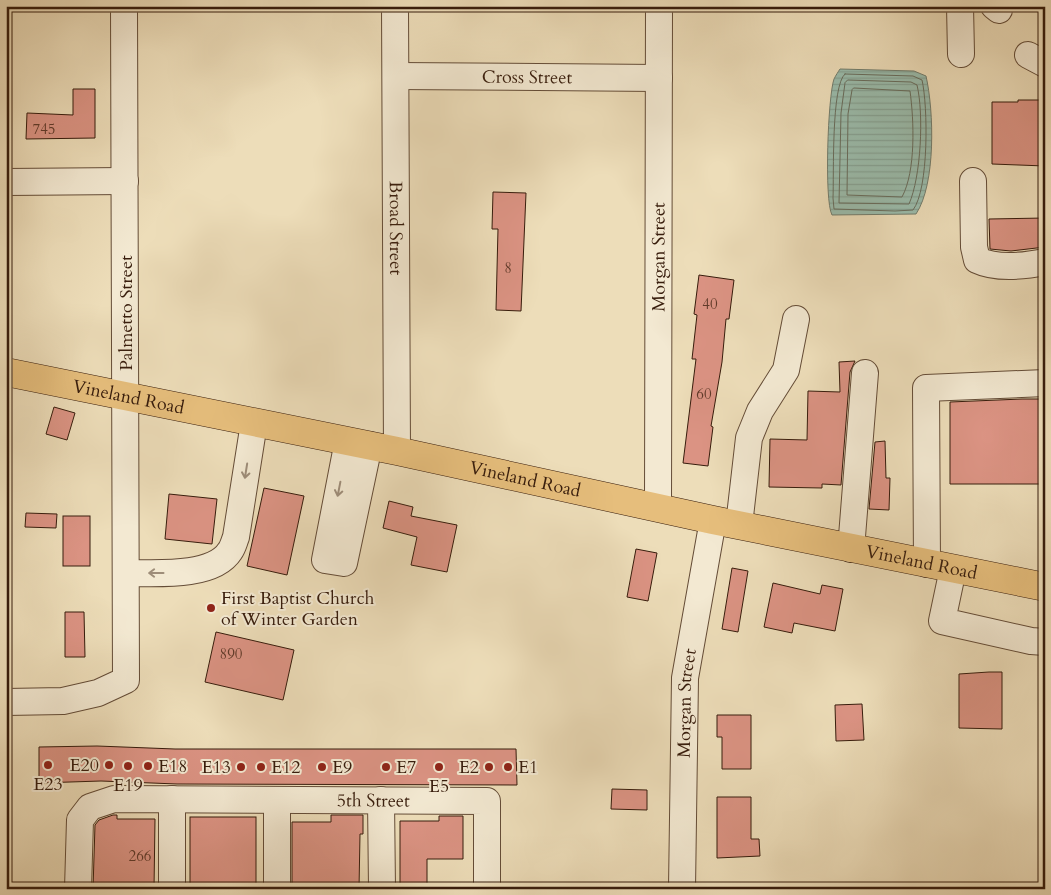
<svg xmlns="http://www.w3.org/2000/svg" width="1051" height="895" font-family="Cardo,serif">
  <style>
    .water { fill: url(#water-rules); stroke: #727c6c }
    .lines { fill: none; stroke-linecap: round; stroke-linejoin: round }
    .shore { stroke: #686c5c; stroke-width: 1 }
    .building { fill: #db9383; stroke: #371c0c }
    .minor-casing { stroke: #644c37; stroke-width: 28 }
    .major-casing { stroke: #371c0c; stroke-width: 29 }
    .minor { stroke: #f3e9d2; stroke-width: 26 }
    .major { stroke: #e6be7c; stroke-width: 28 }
    .oneway { stroke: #9e8d79 }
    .poi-dot { fill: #8f2418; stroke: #f3e9d2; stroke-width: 2 }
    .labels { text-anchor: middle; stroke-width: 4; stroke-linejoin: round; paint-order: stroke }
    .number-label { font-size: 15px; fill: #603a2a }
    .street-label { font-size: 18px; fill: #371c0c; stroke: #f3e9d2 }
    .poi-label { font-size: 18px; fill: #371c0c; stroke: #f3e9d2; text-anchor: start }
  </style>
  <defs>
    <pattern id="water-rules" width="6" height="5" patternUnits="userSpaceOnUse" patternTransform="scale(1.25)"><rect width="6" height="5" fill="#9abcac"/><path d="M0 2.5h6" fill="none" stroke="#85a193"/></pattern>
  </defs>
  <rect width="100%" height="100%" fill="#edddb9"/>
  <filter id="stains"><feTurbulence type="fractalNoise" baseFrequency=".004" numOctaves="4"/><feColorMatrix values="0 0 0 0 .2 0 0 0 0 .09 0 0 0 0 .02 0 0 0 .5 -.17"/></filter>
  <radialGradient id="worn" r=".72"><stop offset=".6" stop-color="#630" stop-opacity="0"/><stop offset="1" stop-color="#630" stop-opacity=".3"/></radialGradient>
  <path class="water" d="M840,69l74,2 12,5c8,35 10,108 -10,138l-84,1c-8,-15 -4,-119 2,-136 2,-4 4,-7 6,-10z"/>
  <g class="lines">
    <g class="shore">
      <path d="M845,74l68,2 9,4c6,26 7,109 -9,130l-18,1 -61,-2 -1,-11c1,-22 -2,-113 12,-124z"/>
      <path d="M848,80l63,2 6,3c7,29 4,92 -8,119l-70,-1 2,-90 4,-30z"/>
      <path d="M854,88l56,3c4,29 6,80 -8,106l-55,-2 1,-81 4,-24z"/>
    </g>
  </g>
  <g class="building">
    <path d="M73,89h22v49l-69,1 1,-26 46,2z"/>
    <path d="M1018,100h27v66l-53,-2v-62h26z"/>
    <path d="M493,192l33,1 -5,118 -25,-1 2,-81h-6z"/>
    <path d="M1045,218v29l-34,4 -21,-2 -1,-30z"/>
    <path d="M699,275l35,5 -5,39h-3l-4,43 -11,64 2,1 -5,39 -25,-3 13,-104h-4l5,-44 -3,-1z"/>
    <path d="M855,361l-5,11 -9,113 -19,-1v4l-53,-1 1,-48 37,1 1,-49 32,1 -1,-30z"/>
    <path d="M1022,399h23v85h-95v-82z"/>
    <path d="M54,407l21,6 -8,27 -21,-6z"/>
    <path d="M885,441l1,37h4l-1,32 -20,-1 6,-67z"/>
    <path d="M264,488l40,8 -17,79 -40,-9z"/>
    <path d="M169,494l48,5 -5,45 -47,-5z"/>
    <path d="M389,501l24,6 -2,9 46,9 -10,47 -36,-7 6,-28 -34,-9z"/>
    <path d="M26,513l31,1 -1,14 -31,-1z"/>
    <rect x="63" y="516" width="27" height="50"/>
    <path d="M636,549l21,4 -9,48 -21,-4z"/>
    <path d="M732,568l16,3 -10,61 -16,-3z"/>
    <path d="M773,583l47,11 2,-9 21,4 -8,42 -41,-8 -2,10 -28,-6z"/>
    <path d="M65,612h19l1,45h-20z"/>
    <path d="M216,632l78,18 -11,50 -78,-18z"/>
    <path d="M989,672h13v57l-43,-1v-54z"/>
    <path d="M862,704l2,36 -28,1 -1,-36z"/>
    <path d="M717,715h34v54h-29v-32h-5z"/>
    <path d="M97,746l78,3h341l1,36 -340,-1 -76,-3 -62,2v-36z"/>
    <path d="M612,789l35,1v20l-36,-1z"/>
    <path d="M717,797h34v42h8l1,17 -43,2z"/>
    <path d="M113,815h4v4h38l-1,70h-61l2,-64 4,-5z"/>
    <path d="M331,815h32v19h-3l-1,55h-67v-67h39z"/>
    <path d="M439,816h24v43h-36v28h-27v-66h39z"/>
    <rect x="190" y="817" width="66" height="72"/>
  </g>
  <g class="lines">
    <defs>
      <g id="minor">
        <path id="s1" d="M395,6l2,445"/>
        <path d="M960,6l1,48"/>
        <path d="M994,6l5,4"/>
        <path d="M1028,55l17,9"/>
        <path id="s2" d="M396,76l263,2"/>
        <path d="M973,181l1,66 3,13c19,9 48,6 68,2"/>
        <path d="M6,182l119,-1"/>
        <path d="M348,441l-23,119 19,3 25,-118"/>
        <path id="s3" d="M658,508l1,-502"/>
        <path d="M739,525l10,-87 11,-27 26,-41 10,-51"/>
        <path d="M851,549l14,-176"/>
        <path d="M927,564l-1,-176 119,-5"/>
        <path d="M953,569l-11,52 89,20 14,1"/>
        <path d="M126,573c28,0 87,5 104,-22 3,-4 4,-9 6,-14l18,-114"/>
        <path d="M6,702l57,-1 35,-8 28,-13 -2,-674"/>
        <path d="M172,799v90"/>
        <path d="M277,800v89"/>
        <path d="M381,800l1,89"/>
        <path id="s4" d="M78,889l2,-69 10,-13 24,-8 373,2v88"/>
        <path id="s5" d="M682,889l3,-211 28,-158"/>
      </g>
      <g id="major">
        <path id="s6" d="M6,372l391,79 316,69 332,67"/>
      </g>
    </defs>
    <use href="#minor" class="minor-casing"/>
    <use href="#major" class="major-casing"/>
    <use href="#minor" class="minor"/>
    <use href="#major" class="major"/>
  </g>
  <defs><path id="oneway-shaft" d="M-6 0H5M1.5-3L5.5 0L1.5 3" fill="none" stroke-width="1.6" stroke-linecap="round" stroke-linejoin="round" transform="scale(1.25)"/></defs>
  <g class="oneway">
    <use href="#oneway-shaft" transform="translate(246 471) rotate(99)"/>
    <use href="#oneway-shaft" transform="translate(339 489) rotate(101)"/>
    <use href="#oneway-shaft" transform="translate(156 573) rotate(180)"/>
  </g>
  <g class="poi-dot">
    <circle cx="211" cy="608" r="5"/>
    <circle cx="48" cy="765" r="5"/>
    <circle cx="109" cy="765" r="5"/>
    <circle cx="128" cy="766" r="5"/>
    <circle cx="148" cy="766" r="5"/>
    <circle cx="241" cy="767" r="5"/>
    <circle cx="261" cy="767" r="5"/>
    <circle cx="322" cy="767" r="5"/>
    <circle cx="386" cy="767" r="5"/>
    <circle cx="439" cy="767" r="5"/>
    <circle cx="489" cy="767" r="5"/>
    <circle cx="508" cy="767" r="5"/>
  </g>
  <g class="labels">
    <g class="number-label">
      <text x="44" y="134">745</text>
      <text x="508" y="273">8</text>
      <text x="710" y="309">40</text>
      <text x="704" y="399">60</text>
      <text x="231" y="659">890</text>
      <text x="140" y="861">266</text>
    </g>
    <g class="street-label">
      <text dy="6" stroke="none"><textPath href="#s2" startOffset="131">Cross Street</textPath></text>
      <text dy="6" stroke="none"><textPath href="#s1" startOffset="222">Broad Street</textPath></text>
      <text dy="6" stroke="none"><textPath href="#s3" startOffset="251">Morgan Street</textPath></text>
      <text transform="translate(126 313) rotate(-90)" y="6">Palmetto Street</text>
      <text dy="6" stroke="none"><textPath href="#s6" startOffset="125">Vineland Road</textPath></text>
      <text dy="6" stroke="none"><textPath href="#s6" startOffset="530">Vineland Road</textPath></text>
      <text dy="6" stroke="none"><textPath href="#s6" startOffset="935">Vineland Road</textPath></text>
      <text dy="6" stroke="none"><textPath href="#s5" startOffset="186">Morgan Street</textPath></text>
      <text dy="6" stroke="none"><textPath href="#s4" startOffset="370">5th Street</textPath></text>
    </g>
    <g class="poi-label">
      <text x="221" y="604">First Baptist Church<tspan x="221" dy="21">of Winter Garden</tspan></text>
      <text x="99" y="771" text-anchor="end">E20</text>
      <text x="158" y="772">E18</text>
      <text x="231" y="773" text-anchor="end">E13</text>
      <text x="271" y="773">E12</text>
      <text x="332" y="773">E9</text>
      <text x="396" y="773">E7</text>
      <text x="479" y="773" text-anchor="end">E2</text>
      <text x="518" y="773">E1</text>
      <text x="48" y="790" text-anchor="middle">E23</text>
      <text x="128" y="791" text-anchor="middle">E19</text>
      <text x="439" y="792" text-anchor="middle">E5</text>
    </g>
  </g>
  <rect width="1051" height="895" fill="none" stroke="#edddb9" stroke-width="25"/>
  <rect x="8" y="8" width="1036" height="880" fill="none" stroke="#371c0c" stroke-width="2.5"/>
  <rect x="12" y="12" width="1026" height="870" fill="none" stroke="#371c0c"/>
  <rect width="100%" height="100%" filter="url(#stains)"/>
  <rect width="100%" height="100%" fill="url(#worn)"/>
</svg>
